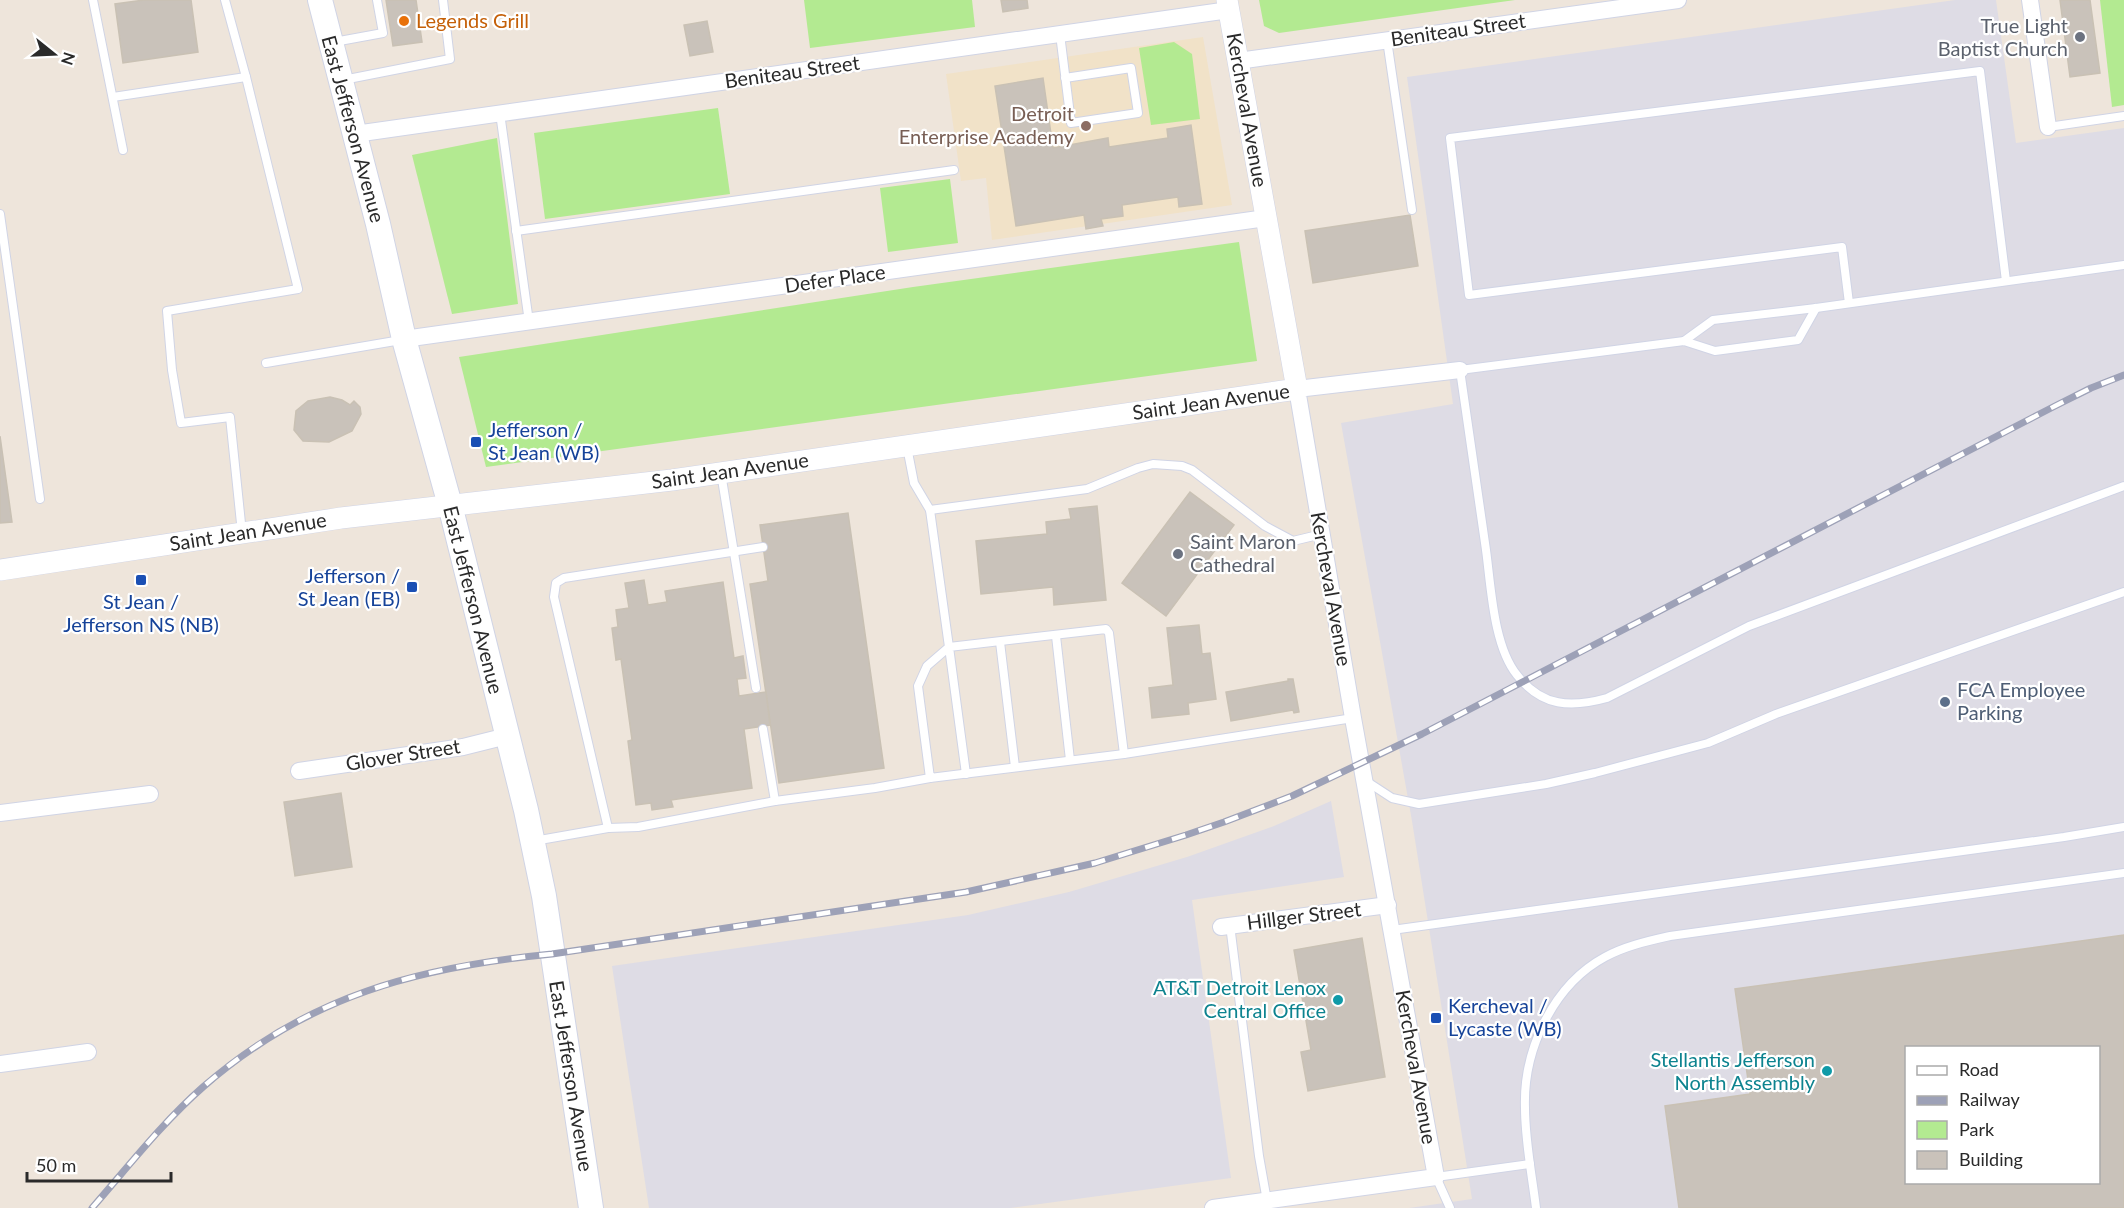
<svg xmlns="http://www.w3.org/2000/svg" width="2124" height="1208" font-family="Lato,sans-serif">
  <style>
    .industrial { fill: #dedce5; fill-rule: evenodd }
    .education { fill: #f1e2c8 }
    .green { fill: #b3ea91 }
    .building { fill: #c9c2ba; stroke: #c9c1b4; stroke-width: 1.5; fill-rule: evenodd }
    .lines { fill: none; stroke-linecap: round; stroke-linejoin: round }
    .service-casing { stroke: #d0d4e5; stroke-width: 10 }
    .minor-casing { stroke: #d0d4e5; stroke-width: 18 }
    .tertiary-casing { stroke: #d0d4e5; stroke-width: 22 }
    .secondary-casing { stroke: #d0d4e5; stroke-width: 26 }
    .service { stroke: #fff; stroke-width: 8 }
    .minor { stroke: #fff; stroke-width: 16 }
    .tertiary { stroke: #fff; stroke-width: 21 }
    .secondary { stroke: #fff; stroke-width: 24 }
    .rail-casing { stroke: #9da1b7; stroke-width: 7 }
    .rail { stroke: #fff; stroke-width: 4.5; stroke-dasharray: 14; stroke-linecap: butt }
    .food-dot { fill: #e8710a; stroke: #fff; stroke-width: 2 }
    .worship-dot { fill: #6b7280; stroke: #fff; stroke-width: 2 }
    .education-dot { fill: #8d6e63; stroke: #fff; stroke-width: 2 }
    .transit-dot { fill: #1a4fb4; stroke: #fff; stroke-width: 2 }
    .service-dot { fill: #5c6f8a; stroke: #fff; stroke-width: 2 }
    .culture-dot { fill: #0f9aa8; stroke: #fff; stroke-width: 2 }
    .labels { text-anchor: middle; stroke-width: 4.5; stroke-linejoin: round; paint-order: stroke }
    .food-label { font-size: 20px; fill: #c56008; stroke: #fff; text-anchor: start }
    .worship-label { font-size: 20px; fill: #5b616d; stroke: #fff; text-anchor: end }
    .street-label { font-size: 20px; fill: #2a2a2a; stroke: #fff }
    .education-label { font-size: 20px; fill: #785e54; stroke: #fff; text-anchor: end }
    .transit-label { font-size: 20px; fill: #164399; stroke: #fff; text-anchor: start }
    .service-label { font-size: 20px; fill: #4e5e75; stroke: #fff; text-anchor: start }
    .culture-label { font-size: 20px; fill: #0d838f; stroke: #fff; text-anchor: end }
  </style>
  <rect width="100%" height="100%" fill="#eee5db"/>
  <g class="industrial">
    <path d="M1955,0h41l20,143 108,-15v1080h-715l63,-9 -60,-378 -71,-398 112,-19 -46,-327zM1906,1048h192v134h-192z"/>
    <path d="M1331,801l13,76 -152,23 39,278 -221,30h-361l-37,-242 356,-51 101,-23 118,-35 87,-31z"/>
  </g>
  <path class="education" d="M1203,37l29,168 -240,35 -6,-62 -25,3 -15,-107z"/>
  <g class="green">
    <path d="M804,0h168l3,27 -165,21z"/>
    <path d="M1259,0h256l-236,33 -15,-7z"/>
    <path d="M2100,0h24v105l-12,2z"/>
    <path d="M1174,42l18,12 8,65 -49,6 -12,-77z"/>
    <path d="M718,108l12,86 -185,25 -11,-86z"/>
    <path d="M497,138l21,166 -66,10 -40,-159z"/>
    <path d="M950,179l8,64 -70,9 -8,-64z"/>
    <path d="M1239,242l18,119 -771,106 -27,-110 454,-70z"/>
  </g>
  <g class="building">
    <path d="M144,0h47l7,52 -75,11 -8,-59z"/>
    <path d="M386,0h30l6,42 -29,4z"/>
    <path d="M1001,0h26l1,8 -25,4z"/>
    <path d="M2060,0h30l10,73 -30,4z"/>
    <path d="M707,21l6,31 -23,4 -6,-31z"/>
    <path d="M1043,78l10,70 55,-10 1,9 59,-9 -1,-9 24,-4 11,79 -23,3 -1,-10 -56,8 1,11 -22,3 2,7 -17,3 -2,-14 -68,11 -21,-140z"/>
    <path d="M1410,215l8,51 -105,17 -8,-52z"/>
    <path d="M330,397l12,3 8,5 4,-4 6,6 1,7 -9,17 -23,11 -26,-1 -9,-11 2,-19 12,-10z"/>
    <path d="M0,436l12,86 -12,1z"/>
    <path d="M1190,492l44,33 -68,91 -44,-33z"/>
    <path d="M1097,506l9,94 -52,5 -1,-18 -72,7 -5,-53 71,-7 -1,-12 25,-3 -2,-10z"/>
    <path d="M848,513l36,255 -105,15 -29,-199 18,-3 -8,-56z"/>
    <path d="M644,580l4,25 19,-3 -2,-11 58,-9 11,76 9,-2 3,22 -9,1 2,17 27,-4 4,33 -26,4 8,59 -81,12 2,7 -21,3 -1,-7 -15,2 -8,-64 4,-1 -11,-81 -5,1 -4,-32 6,-1 -2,-17 13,-2 -4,-25z"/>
    <path d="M1199,625l3,29 8,-1 6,46 -28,4 1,11 -37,4 -3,-30 24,-3 -6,-57z"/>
    <path d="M1288,679h5l6,33 -5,1 -1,-3 -62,11 -5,-29 62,-11z"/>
    <path d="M341,793l11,74 -57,9 -11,-74z"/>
    <path d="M2124,935v273h-445l-14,-102 85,-12 -15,-105zM1906,1048h192v134h-192z"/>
    <path d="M1362,938l23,139 -77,14 -7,-39 10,-2 -17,-100z"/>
  </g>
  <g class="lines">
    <defs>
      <g id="service">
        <path d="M93,0l30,150"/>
        <path d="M225,0l21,77 52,212 -131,22 5,59 9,53 49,-6 12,116"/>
        <path d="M1060,34l11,89 67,-10 -7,-45 -66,10"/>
        <path d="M1387,40l25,170"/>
        <path d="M334,42l49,-9 -6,-33"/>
        <path d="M343,80l107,-21 -7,-59"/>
        <path d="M113,97l133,-20"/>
        <path d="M500,113l29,209"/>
        <path d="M2048,127l76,-11"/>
        <path d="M0,214l40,285"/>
        <path d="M516,231l438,-61"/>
        <path d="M1849,303l-7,-56 -373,48 -19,-157 530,-67 26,210"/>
        <path d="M1816,308l-18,32 -83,11 -31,-10 -224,29c8,58 17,115 25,173 6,38 7,101 32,132 25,32 54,33 90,23l142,-72 375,-140"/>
        <path d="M1684,341l29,-21 103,-12 308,-43"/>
        <path d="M266,363l135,-23"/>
        <path d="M907,447l7,36 16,27 19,137 -22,19 -9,20 12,92 194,-24 229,-36"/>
        <path d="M721,473l35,215"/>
        <path d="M930,510l157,-21 51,-21 15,-4 29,2 10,4 73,56 28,15 29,-7"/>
        <path d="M1056,636l14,124"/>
        <path d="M1000,642l15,125"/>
        <path d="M763,729l12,72"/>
        <path d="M966,774l-17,-127 157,-18 3,4 15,121"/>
        <path d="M1366,781l26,17 27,6 127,-20 49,-11 113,-30 68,-29 348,-122"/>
        <path d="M608,828l-54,-231 2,-14 8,-5 199,-31"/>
        <path d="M534,841l74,-13 30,-1 137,-26 100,-13 55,-10"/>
        <path d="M1230,925l29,231 8,45"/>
        <path d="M1392,930l672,-93 60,-10"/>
        <path d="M1450,1208l-14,-31 94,-13"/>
        <path d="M1536,1208c-4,-33 -11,-67 -11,-100 -2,-58 28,-123 80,-151 20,-11 43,-16 65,-21l454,-63"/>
      </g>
      <g id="minor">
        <path d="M2030,0l18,127"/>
        <path d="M1238,61l440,-61"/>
        <path d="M355,134l874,-124"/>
        <path d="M404,339l862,-121"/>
        <path d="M299,771l164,-24 44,-11"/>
        <path d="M0,813l150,-19"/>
        <path d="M1221,927l167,-22"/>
        <path d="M0,1064l88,-12"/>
        <path d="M1213,1208l223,-31 -83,-459 -56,-329 163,-19"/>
      </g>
      <path id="tertiary" d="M0,570l341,-52 331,-38 625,-91 -70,-389"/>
      <path id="secondary" d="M320,0l58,224 26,115 46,166 76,305 18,86 47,312"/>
    </defs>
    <use href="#service" class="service-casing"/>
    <use href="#minor" class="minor-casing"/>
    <use href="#tertiary" class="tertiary-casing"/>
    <use href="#secondary" class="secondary-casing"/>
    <use href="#service" class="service"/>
    <use href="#minor" class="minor"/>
    <use href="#tertiary" class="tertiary"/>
    <use href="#secondary" class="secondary"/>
    <defs>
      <path id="rail" d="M92,1208c36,-41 70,-85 111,-121 104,-91 215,-120 349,-133l414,-62 129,-29 91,-28 38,-13 68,-26 130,-62 633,-328 36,-18 33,-13"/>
    </defs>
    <use href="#rail" class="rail-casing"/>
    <use href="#rail" class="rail"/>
  </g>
  <circle class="food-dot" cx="404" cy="21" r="6"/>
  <g class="worship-dot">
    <circle cx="2080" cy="37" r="6"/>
    <circle cx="1178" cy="554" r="6"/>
  </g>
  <circle class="education-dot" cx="1086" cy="126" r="6"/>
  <g class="transit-dot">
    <rect x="470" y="436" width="12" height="12" rx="3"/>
    <rect x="135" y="574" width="12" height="12" rx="3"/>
    <rect x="406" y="581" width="12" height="12" rx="3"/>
    <rect x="1430" y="1012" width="12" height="12" rx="3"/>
  </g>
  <circle class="service-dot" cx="1945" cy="702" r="6"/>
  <g class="culture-dot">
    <circle cx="1338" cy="1000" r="6"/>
    <circle cx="1827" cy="1071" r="6"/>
  </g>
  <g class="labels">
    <g class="food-label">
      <text x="416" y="28">Legends Grill</text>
    </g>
    <g class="worship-label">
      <text x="2068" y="33">True Light<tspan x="2068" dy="23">Baptist Church</tspan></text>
      <text x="1190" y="549" text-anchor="start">Saint Maron<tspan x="1190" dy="23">Cathedral</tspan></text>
    </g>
    <g class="street-label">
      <text transform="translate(1458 30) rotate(-8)" y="7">Beniteau Street</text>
      <text transform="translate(792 72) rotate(-8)" y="7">Beniteau Street</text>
      <text transform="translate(1247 110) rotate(80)" y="7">Kercheval Avenue</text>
      <text transform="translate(353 129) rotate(75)" y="7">East Jefferson Avenue</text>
      <text transform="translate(835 279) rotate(-8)" y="7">Defer Place</text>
      <text transform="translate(1211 402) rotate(-8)" y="7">Saint Jean Avenue</text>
      <text transform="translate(730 471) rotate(-8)" y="7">Saint Jean Avenue</text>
      <text transform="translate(248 532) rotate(-9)" y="7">Saint Jean Avenue</text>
      <text transform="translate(1331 589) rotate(80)" y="7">Kercheval Avenue</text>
      <text transform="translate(473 600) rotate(76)" y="7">East Jefferson Avenue</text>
      <text transform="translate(403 755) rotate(-9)" y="7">Glover Street</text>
      <text transform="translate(1304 916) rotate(-7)" y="7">Hillger Street</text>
      <text transform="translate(1416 1067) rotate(80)" y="7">Kercheval Avenue</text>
      <text transform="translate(571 1076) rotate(81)" y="7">East Jefferson Avenue</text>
    </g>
    <g class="education-label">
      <text x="1074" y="121">Detroit<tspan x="1074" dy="23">Enterprise Academy</tspan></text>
    </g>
    <g class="transit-label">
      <text x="488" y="437">Jefferson /<tspan x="488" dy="23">St Jean (WB)</tspan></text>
      <text x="400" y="583" text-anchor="end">Jefferson /<tspan x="400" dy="23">St Jean (EB)</tspan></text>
      <text x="141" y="609" text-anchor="middle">St Jean /<tspan x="141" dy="23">Jefferson NS (NB)</tspan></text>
      <text x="1448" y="1013">Kercheval /<tspan x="1448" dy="23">Lycaste (WB)</tspan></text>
    </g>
    <g class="service-label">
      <text x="1957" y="697">FCA Employee<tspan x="1957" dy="23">Parking</tspan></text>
    </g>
    <g class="culture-label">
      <text x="1326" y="995">AT&amp;T Detroit Lenox<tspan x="1326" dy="23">Central Office</tspan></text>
      <text x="1815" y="1067">Stellantis Jefferson<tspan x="1815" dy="23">North Assembly</tspan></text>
    </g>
  </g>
  <rect x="1905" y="1046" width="195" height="138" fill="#ffffff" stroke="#aaaaaa" stroke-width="1.5"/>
  <rect x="1917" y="1066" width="30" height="9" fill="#ffffff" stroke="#aaaaaa" stroke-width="1.5"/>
  <text x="1959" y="1076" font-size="18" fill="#2a2a2a">Road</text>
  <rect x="1917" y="1096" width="30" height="9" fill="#9da1b7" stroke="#aaaaaa" stroke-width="1.5"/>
  <text x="1959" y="1106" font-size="18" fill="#2a2a2a">Railway</text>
  <rect x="1917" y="1121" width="30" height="18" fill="#b3ea91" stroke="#aaaaaa" stroke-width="1.5"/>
  <text x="1959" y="1136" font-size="18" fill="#2a2a2a">Park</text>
  <rect x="1917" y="1151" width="30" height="18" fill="#c9c2ba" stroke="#aaaaaa" stroke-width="1.5"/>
  <text x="1959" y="1166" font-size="18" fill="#2a2a2a">Building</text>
  <g transform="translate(54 54) rotate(108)" stroke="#ffffff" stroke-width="4.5" paint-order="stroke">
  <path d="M0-4.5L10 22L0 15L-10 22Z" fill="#2a2a2a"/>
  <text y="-9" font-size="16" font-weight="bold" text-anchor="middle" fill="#2a2a2a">N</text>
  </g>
  <path d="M27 1172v9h144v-9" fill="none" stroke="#2a2a2a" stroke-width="3"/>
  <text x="36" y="1172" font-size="18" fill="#2a2a2a" stroke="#ffffff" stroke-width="4.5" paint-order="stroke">50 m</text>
</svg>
